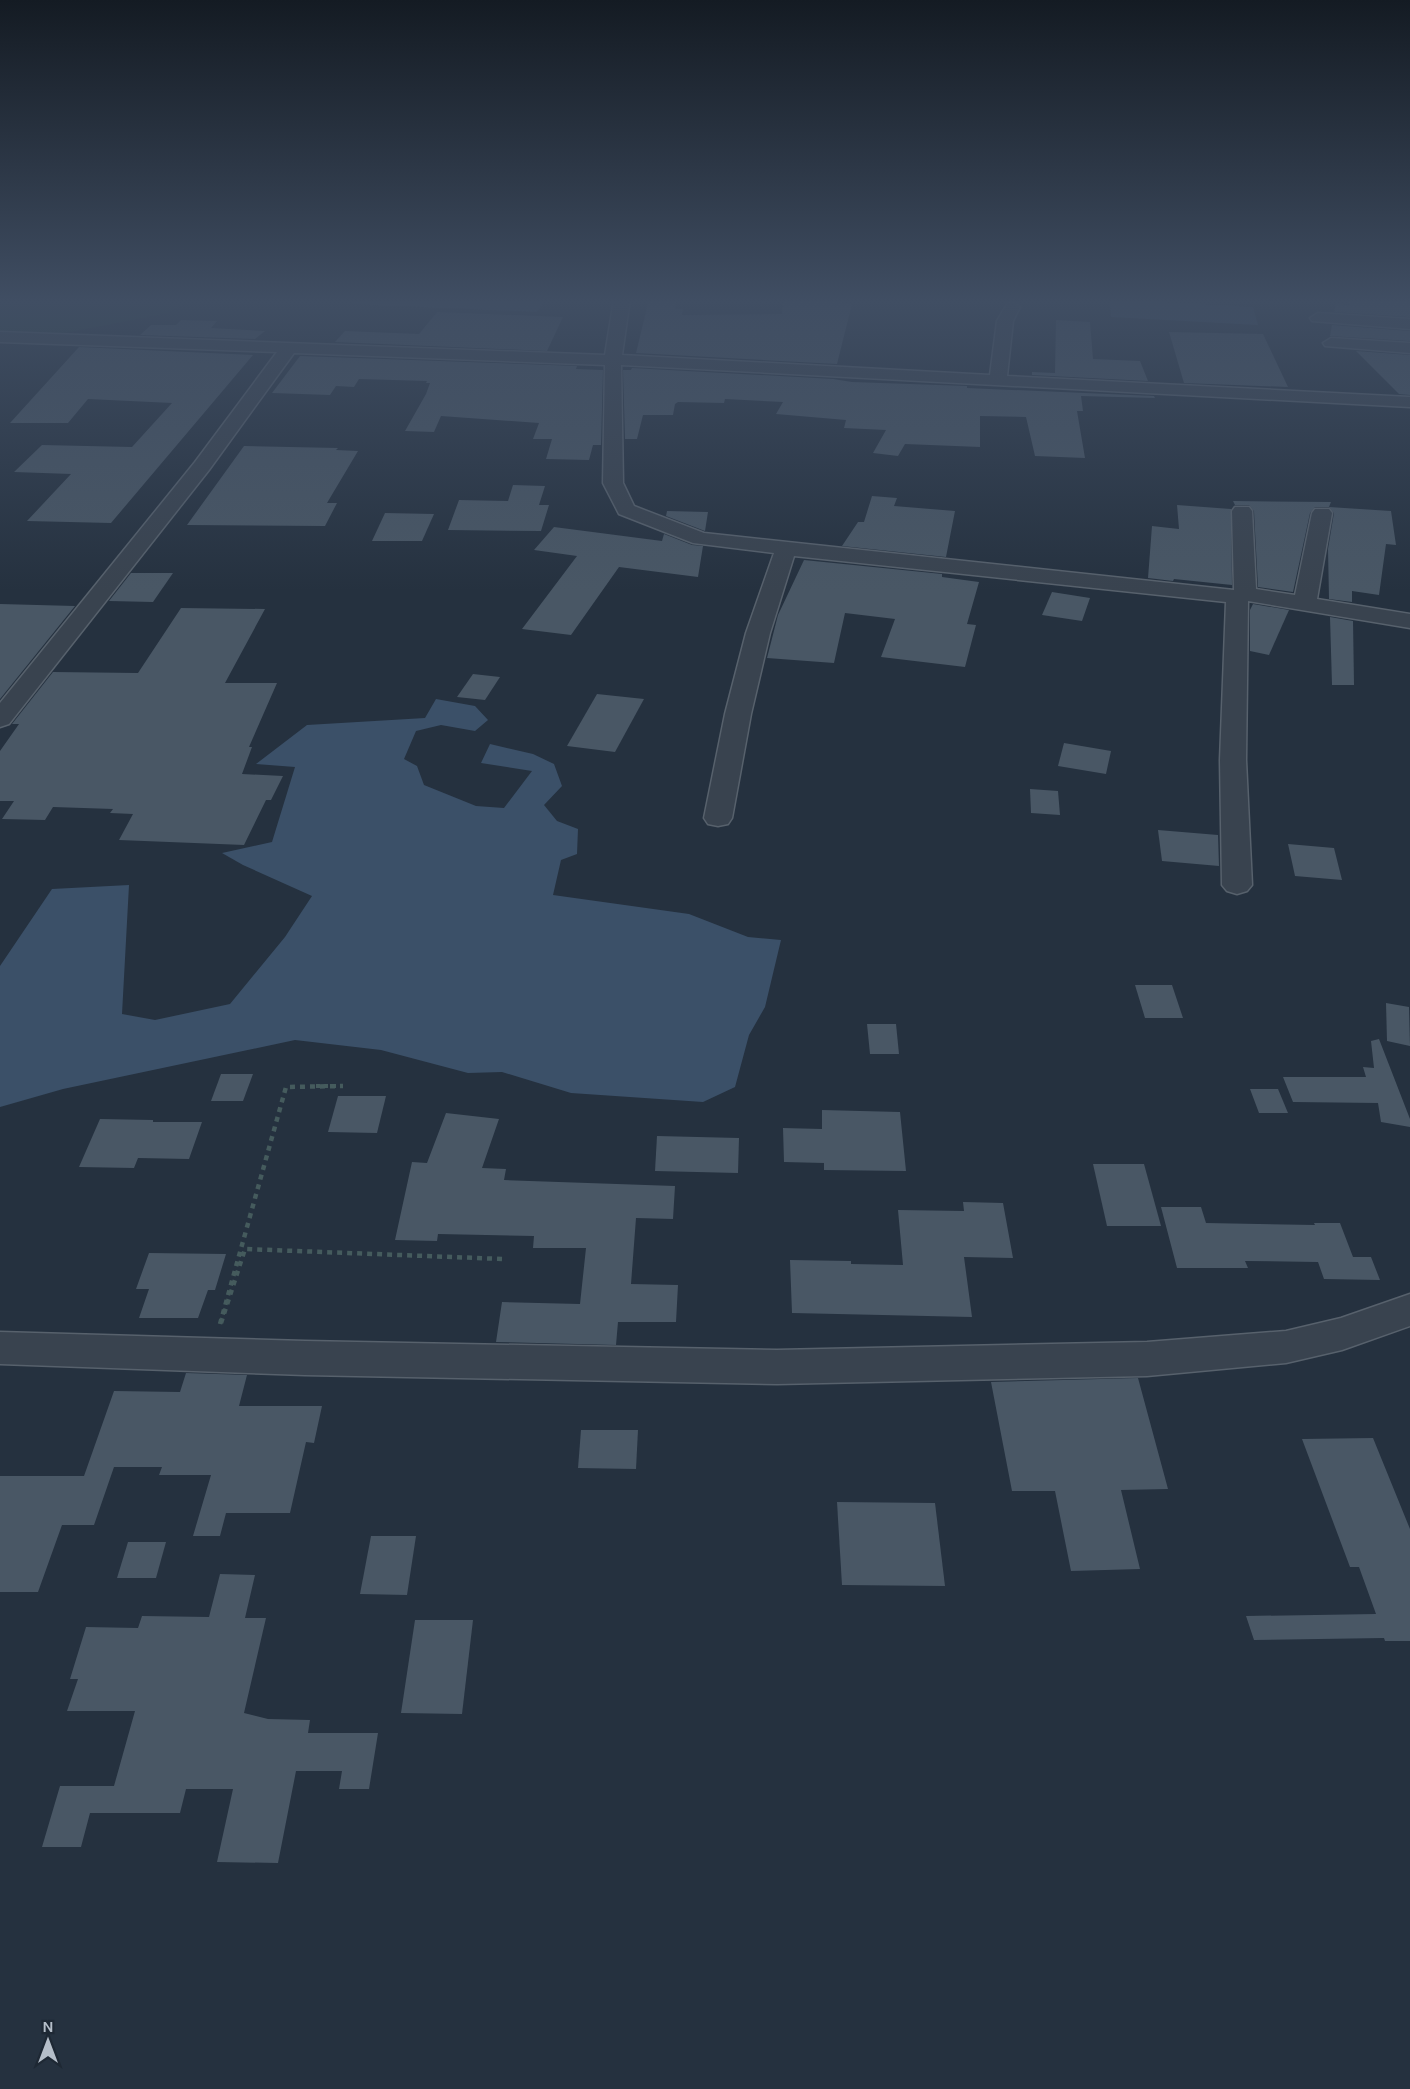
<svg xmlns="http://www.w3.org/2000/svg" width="1410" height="2089" font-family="Karla,sans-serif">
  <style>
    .green { fill: #273e40 }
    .water { fill: #3b5068 }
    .building { fill: #495765 }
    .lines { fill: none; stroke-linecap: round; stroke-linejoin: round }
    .minor-casing { stroke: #57616c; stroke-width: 3 }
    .path-far1 { stroke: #455b5d; stroke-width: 4; stroke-dasharray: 4 4; stroke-linecap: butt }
    .path { stroke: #455b5d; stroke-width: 4.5; stroke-dasharray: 5 5; stroke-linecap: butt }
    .minor { fill: #39434f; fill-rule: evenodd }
  </style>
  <rect width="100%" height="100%" fill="#25313f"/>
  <path class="green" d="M0,299h193l-25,14 -71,14 -33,6h-64z"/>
  <g class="water">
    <path d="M357,299h189l-9,13 -185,-8z"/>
    <path d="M1110,299l143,8 5,18 -147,-8z"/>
    <path d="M436,699l39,7 13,14 -13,11 -34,-6 -25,6 -12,28 13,7 7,19 52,21 28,2 28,-37 -51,-8 9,-19 43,10 21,10 8,22 -18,19 13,16 21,8 -1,25 -16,6 -8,35 136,19 59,23 33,3 -16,67 -16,28 -14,52 -32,15 -132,-9 -69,-21 -34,1 -87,-23 -86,-10 -232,49 -63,18v-141l52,-77 77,-4 -7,129 33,6 75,-16 55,-67 27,-41 -69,-31 -21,-12 50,-11 23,-75 -39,-3 51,-39 118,-7z"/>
  </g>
  <g class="building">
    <path d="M649,299h28l-2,10h8l-1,6 100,-1 1,-15h23v2l36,1v2h10l-15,60 -201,-11z"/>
    <path d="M1347,299h63v18l-76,-5 2,-8 14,1z"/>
    <path d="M437,312l126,5 -16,34 -212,-9 10,-11 74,3z"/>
    <path d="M181,320l36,1 -6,7 54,3 -10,8 -115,-4 11,-10h25z"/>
    <path d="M1056,320l34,2 3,37 47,2 8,20 -116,-6v-3l23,1z"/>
    <path d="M1332,325l78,6v10l-80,-5z"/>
    <path d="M1169,332l94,2 25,53 -104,-4z"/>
    <path d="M79,347l174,8 -142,168 -84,-2 44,-47 -57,-2 28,-27 90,2 40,-44 -84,-4 -20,24h-58z"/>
    <path d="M1356,351l54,4v40l-11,-1z"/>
    <path d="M300,356l277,10 -1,3 27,1 -2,75h-8l-4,15 -43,-1 6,-20h-19l6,-16 -98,-7 -7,16 -29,-1 21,-37 4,-11h-4l1,-2 -68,-2 -5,8 -18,-1 -6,9 -58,-2z"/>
    <path d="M632,368l201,11 19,3 115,4v2l187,8 1,2 -74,-2 2,15h-6l8,47 -50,-2 -9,-39 -46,-1v31l-75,-3 -7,12 -25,-3 13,-23 -42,-2 2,-8 -70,-6 7,-12 -58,-3 -1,4 -46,-1 -3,2 -2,11h-30l-6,24h-12l-2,-69h8z"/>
    <path d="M244,446l94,2 -2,2 22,1 -31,52h10l-12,23 -138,-1z"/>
    <path d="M513,485l32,1 -6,19h10l-8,26 -93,-1 11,-30 49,1z"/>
    <path d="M872,496l25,2 -3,8 61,5 -9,46 -104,-11 16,-24h6z"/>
    <path d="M1233,501l98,1 -2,5 62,4 5,34 -10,-1 -7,51 -27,-4v11l-23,-3 -1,-50 6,-36 -5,-6h-14l-5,6 -17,79 -35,-5 -4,-76 -5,-6h-14z"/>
    <path d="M1177,505l54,4 1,76 -58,-6 -1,2 -25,-3 4,-52 27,3z"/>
    <path d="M667,511l41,1 -3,19 -39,-15z"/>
    <path d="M385,513l49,1 -12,27h-50z"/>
    <path d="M554,527l108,14 2,-7 28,11 11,1 -5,31 -79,-10 -48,68 -49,-6 55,-73 -43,-6z"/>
    <path d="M804,560l138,14v3l37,5 -12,42 9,1 -11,42 -84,-10 14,-38 -50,-6 -11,50 -67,-5 11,-43z"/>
    <path d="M131,573h42l-20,29 -44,-1z"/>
    <path d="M1052,592l38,6 -8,23 -40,-6z"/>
    <path d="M0,604l75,2 -75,93z"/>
    <path d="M1253,604l36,6 -20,45 -19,-4v-41z"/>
    <path d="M181,608l84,1 -40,74h52l-28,64h3l-10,27 41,2 -12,24h-5l-22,45 -125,-5 14,-26 -23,-1 3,-4 -60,-2 -8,13 -43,-1 12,-18h-14v-50l19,-27h-7l41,-52 85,1z"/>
    <path d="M1330,617l23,4 1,64h-22z"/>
    <path d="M473,674l27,3 -15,23 -28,-3z"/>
    <path d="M597,694l47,5 -29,53 -48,-6z"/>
    <path d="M1064,743l47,8 -5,23 -48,-8z"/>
    <path d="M1030,789l28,2 2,24 -29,-2z"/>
    <path d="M1158,830l60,5 1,31 -57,-5z"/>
    <path d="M1288,844l46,4 8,32 -47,-4z"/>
    <path d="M1135,985h37l11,33h-38z"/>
    <path d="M1386,1003l23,4 1,39 -23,-5z"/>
    <path d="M867,1024h29l3,30h-29z"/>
    <path d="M1379,1039l31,80v8l-29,-5 -3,-19 -85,-1 -10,-25h83l-3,-10 11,1 -3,-27z"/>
    <path d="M221,1074h32l-10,27h-32z"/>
    <path d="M1250,1089h28l10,24h-29z"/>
    <path d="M338,1096h48l-9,37 -49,-1z"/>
    <path d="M822,1110l78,2 6,59 -82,-1v-7l-40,-1 -1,-34 39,1z"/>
    <path d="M446,1113l53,6 -17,49 24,1 -2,11 171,6 -2,33 -37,-1 -5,66 47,1 -2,37h-58l-2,23 -120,-3 6,-40 78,2 6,-56h-53l1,-12 -96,-2 -1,7 -42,-1 17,-78 15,1z"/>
    <path d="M100,1119l53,1v2h49l-13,37 -51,-1 -4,10 -55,-1z"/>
    <path d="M657,1136l82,2 -1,35 -83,-2z"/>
    <path d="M1093,1164h51l17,62h-54z"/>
    <path d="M963,1202l40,1 10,55 -49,-1 8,60 -180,-4 -2,-53 61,1v3l52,1 -5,-55 66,1z"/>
    <path d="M1161,1207h40l5,16 109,2 -1,-2h26l13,34h18l9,23 -56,-1 -6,-17 -73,-1 3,7h-71z"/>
    <path d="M149,1253l77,1 -11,36h-7l-10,28h-59l10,-29h-13z"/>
    <path d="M186,1373l61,2 -8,31h83l-8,37 -8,-1 -16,71h-64l-6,23h-27l18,-61h-52l3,-8h-48l-20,58h-32l-24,67h-38v-116h84l30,-85 66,1z"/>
    <path d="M1138,1378l30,111 -47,1 19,79 -69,2 -16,-80h-43l-21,-109z"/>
    <path d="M581,1430h57l-2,39 -58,-1z"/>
    <path d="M1373,1438l37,91v112h-25l-1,-3 -130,2 -8,-24 130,-2 -17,-47h-9l-48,-128z"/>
    <path d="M837,1502l98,1 10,83 -103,-1z"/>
    <path d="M371,1536h45l-9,59 -47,-1z"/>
    <path d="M128,1542h38l-10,36h-39z"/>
    <path d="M220,1574l35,1 -10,43h21l-22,95 24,6 42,1 -2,13h70l-9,56h-30l3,-18h-46l-18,92 -61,-1 16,-73h-47l-6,24h-90l-9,34h-39l18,-61h54l21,-75h-68l11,-32h-8l16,-52 52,1 4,-12 67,1z"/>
    <path d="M415,1620h58l-11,94 -61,-1z"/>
  </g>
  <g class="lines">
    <defs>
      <g id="minor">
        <path d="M614,299h16l-8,56 368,20 7,-54 10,-17 5,-2 8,5 -7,14 -6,55 403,21v10l-789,-42 2,118 11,23 70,27 530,57 -2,-79 3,-4h14l3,4 4,78 39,6 17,-82 3,-4h14l3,4 -15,86 93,15v14l-162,-27 -2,159 6,125 -5,6 -10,3 -10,-3 -5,-6 -2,-125 6,-158 -432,-46 -24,77 -19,81 -19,104 -4,6 -10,2 -10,-2 -4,-6 21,-104 21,-81 28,-80 -81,-10 -74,-29 -16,-31 2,-118 -311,-12 -85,117 -200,254 -9,3v-24l195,-241 82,-110 -277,-10v-10l605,23z"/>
        <path d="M1318,313l92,6v10l-98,-8 -2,-3z"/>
        <path d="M1331,338l79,5v10l-85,-7 -2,-3z"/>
        <path d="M1410,1294v32l-68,24 -56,13 -139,13 -370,8 -472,-9 -305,-11v-32l305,9 472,9 370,-8 139,-11 55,-13z"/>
      </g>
    </defs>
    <use href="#minor" class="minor-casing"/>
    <path class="path-far1" d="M316,1086h27"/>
    <g class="path">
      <path d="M221,1323l24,-74 258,10"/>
      <path d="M220,1324l66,-237 57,-1"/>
    </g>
    <use href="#minor" class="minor"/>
  </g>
  <linearGradient id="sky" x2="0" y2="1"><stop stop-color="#141b23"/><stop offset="0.51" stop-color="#404e63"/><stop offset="1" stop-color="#404e63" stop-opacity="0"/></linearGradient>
  <rect width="1410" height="591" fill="url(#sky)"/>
  <g transform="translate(48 2041)" stroke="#1e2834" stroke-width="4.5" paint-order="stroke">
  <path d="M0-4.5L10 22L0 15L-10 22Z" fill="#b5bec9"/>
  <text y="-9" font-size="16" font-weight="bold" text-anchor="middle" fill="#b5bec9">N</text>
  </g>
</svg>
